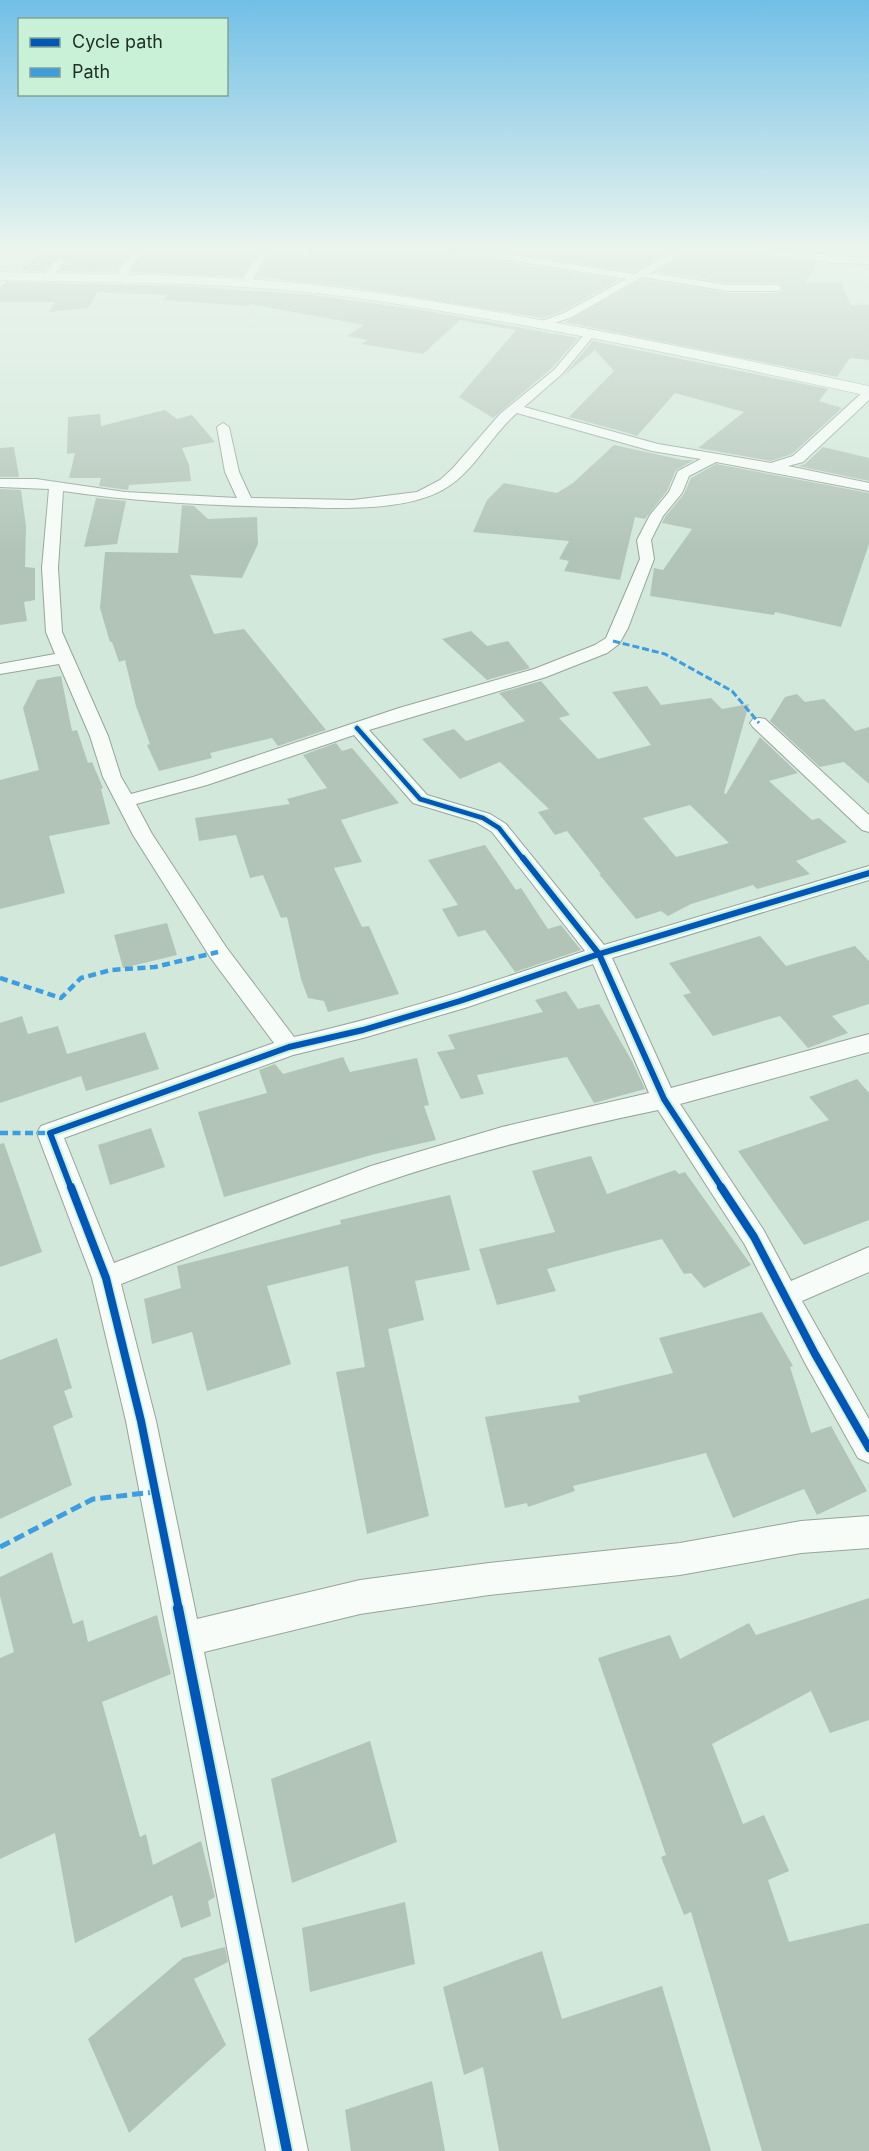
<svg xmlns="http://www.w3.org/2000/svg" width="869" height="2151" font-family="Inter,sans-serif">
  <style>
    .building { fill: #b2c4b8; fill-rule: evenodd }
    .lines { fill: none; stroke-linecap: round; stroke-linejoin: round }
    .street-casing { stroke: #94a59a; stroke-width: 2 }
    .secondary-casing { stroke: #94a59a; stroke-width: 1 }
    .highway-casing { stroke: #bac5be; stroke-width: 1 }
    .street { fill: #f8fcf9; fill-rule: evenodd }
    .secondary { fill: #f8fcf9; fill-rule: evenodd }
    .highway { fill: #dbddd2; fill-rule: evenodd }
    .quiet-far2 { stroke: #3c9de0; stroke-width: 3; stroke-dasharray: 7 3; stroke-linecap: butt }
    .quiet-far1 { stroke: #3c9de0; stroke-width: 4.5; stroke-dasharray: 8 4.5; stroke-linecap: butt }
    .quiet { stroke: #3c9de0; stroke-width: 5; stroke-dasharray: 11 5; stroke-linecap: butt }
    .cycleway-far3-casing { stroke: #c9f1d7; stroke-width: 8 }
    .cycleway-far2-casing { stroke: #c9f1d7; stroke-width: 10 }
    .cycleway-far1-casing { stroke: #c9f1d7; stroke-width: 11 }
    .cycleway-casing { stroke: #c9f1d7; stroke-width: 14 }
    .cycleway-far3 { stroke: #0057b8; stroke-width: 4.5 }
    .cycleway-far2 { stroke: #0057b8; stroke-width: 6 }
    .cycleway-far1 { stroke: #0057b8; stroke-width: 8 }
    .cycleway { stroke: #0057b8; stroke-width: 10 }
  </style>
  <rect width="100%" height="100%" fill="#d2e8da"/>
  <g class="building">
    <path d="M43,250h84l-10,22 -57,-1 7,-12 -9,-3 -14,15 -24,-1z"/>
    <path d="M233,250h25l-16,27 -111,-5 10,-20h74z"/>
    <path d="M308,250h125l7,5 49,4 130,21 -56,31 -20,7 -186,-30 -100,-11 14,-24 36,3z"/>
    <path d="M494,250h180l-40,22z"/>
    <path d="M690,250h58l7,5 61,8 -11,20h36l10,22h18v55l-19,-2 -13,19 -272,-55 77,-43 86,14h50l7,-4 -7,-6h-50l-71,-11z"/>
    <path d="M6,282l173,4 133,9 109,15 157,28 -26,30 -59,50 -34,-21 57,-67 -56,-10 -37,34 -62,-10 7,-4 -21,-4 17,-11 -114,-21 -2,2 -85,-6 5,-5 -70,-3 -10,16 -39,4 6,-10h-55v-14z"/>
    <path d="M593,341l235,48 -9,12 23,7 -50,46 -21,7 -73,-13 46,-36 -69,-19 -38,43 -9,-3 -59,-16 45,-46 -19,-21 -31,25z"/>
    <path d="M165,410l12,9 15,-4 23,27 -33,6 7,17 2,16 -62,4 -1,5 -29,-4 2,-8h-32l6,-25 -8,1 1,-37 32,-3 1,12z"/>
    <path d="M614,445l69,15h11l-18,10 -9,21 -22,28 -10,-2 -15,63 -56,-9 5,-10 -10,-2 10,-18 -96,-9 14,-32 17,-17 53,10 16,-10z"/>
    <path d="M14,447l5,30h-19v-29z"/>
    <path d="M823,447l46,11v23l-71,-15 7,-2z"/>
    <path d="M716,464l153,29v51l-28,83 -66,-15 -1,3 -124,-19 4,-28 9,2 29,-41 -30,-6 3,-6 19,-23 7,-16z"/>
    <path d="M0,489l21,1 5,36 -1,41 10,1v32l-11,2 3,19 -27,4z"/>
    <path d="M96,498l30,3 -9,43 -33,3z"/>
    <path d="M182,505l12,1 14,13 49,-2 1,27 -16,34 -52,-3 24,59 30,-5 82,101 -48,16 -6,-8 -62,15 2,5 -53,13 -12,-26 3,-1 -14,-38 -11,-46 -6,2 -7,-20h-2l-10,-34 5,-56 73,1z"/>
    <path d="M471,631l16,15 21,-5 22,27 -43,12 -45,-41z"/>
    <path d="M61,676l11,55 5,-1 11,33 4,-1 11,26 -2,1 9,35 -61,12 16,57 -65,16v-129l39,-10 -16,-62 14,-28z"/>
    <path d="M541,681l29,34 -11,3 39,41 53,-14 -39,-53 35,-6 14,19 50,-7 11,11 27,-5 -25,89 2,1 34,-57 38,36 -29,8 43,39 7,-2 28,24 -51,19 14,13 -53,15 -4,-4 -62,19 -23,12 -7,-5 -25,8 -37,-45h2l-34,-43 -12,4 -17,-23 11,-3 -49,-47 -40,17 -38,-40 32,-10 12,12 59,-20 -26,-28zM690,805l39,38 -53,14 -33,-39z"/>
    <path d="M797,694l8,8 19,-3 31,32 14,-4v57l-25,-22 -24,5 -50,-46 15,-24z"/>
    <path d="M336,743l6,8 10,-3 47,55 -58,17 21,42 -28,6 28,59 7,-1 30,68 -71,18 -4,-11 -16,-3 -7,-19 -14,-62 -6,1 -18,-43 -13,3 -14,-43 -37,6 -4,-23 95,-14 -3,-5 40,-11 -24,-33z"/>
    <path d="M485,845l31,45 5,-2 27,41 13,-4 20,25 -66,22 -30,-42 -27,7 -16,-28 16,-4 -30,-45z"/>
    <path d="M167,923l10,32 -54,13 -9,-33z"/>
    <path d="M760,936l26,30 69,-20 14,15v43l-37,12 16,17 -40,15 -28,-32 -67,20 -30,-41 8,-2 -22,-30z"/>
    <path d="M566,991l12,18 21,-5 34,59 12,26 -51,14 -27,-46 -90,18 7,19 -23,5 -24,-47 18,-3 -7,-14 95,-23 -8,-12z"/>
    <path d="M22,1016l6,18 30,-8 9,28 78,-22 14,37 -73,22 -5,-15 -81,27v-80z"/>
    <path d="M343,1057l7,15 67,-14 12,47 -5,1 12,34 -61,14 -151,43 -26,-85 69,-19 -8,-23 16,-6 8,10z"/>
    <path d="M857,1079l12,14v127l-65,25 -66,-94 91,-31 -20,-23z"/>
    <path d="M151,1128l14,39 -55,18 -12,-40z"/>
    <path d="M4,1143l38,109 -42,15v-123z"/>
    <path d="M591,1156l16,38 68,-24 4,4 6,-2 66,93 -47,23 -13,-15 -7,1 -22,-35 -115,30 9,22 -59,14 -18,-56 76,-17 -23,-61z"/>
    <path d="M450,1195l20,75 -55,11 9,39 -36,9 41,187 -62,18 -31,-162 29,-5 -17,-101 -81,20 24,78 -84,27 -15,-59 -40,12 -8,-45 37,-11 -4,-22 164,-42 -1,-4z"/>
    <path d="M762,1312l31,54 -3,1 21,66 20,-7 36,65 -50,24 -13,-26 -71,29 -27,-65 -133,33 2,5 -47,16 -1,-4 -22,5 -20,-91 95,-15 -2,-6 95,-23 -14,-35z"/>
    <path d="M57,1338l15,50 -8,3 9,26 -20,9 19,59 -72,34v-159z"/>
    <path d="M52,1552l21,72 10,-4 5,22 69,-27 14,59 -69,28 38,135 6,-3 7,31 48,-24 14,56 -7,4 3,15 -30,12 -9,-33 -97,48 -20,-110 -55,26v-201l14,-6 -14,-56v-19z"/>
    <path d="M869,1598v122l-39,13 -19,-42 -99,53 31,80 21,-9 25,56 -21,9 21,62 80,-19v228h-107l-71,-239 -7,3 -23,-58 5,-2 -68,-197 72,-23 10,24 69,-36 7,12z"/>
    <path d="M370,1741l27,101 -105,41 -21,-104z"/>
    <path d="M405,1902l10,62 -105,28 -8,-64z"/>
    <path d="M225,1947l3,15 -34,17 32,66 -97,88 -41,-94 95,-81z"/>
    <path d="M542,1951l20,68 100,-33 49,165h-212l-16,-84 -19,8 -21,-88z"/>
    <path d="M432,2081l13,70h-94l-6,-41z"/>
  </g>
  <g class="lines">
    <defs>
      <g id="street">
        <path d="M129,250h10l-3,11 -7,8v9l-5,3 -5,-3v-10l7,-8z"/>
        <path d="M260,250h10l-20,35h-8l-1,-2z"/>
        <path d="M435,250l54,1 145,23 44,-24h10l-37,23 77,12h50l5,3 -5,3h-50l-86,-14 -70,40 -32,11 -4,-1v-4l28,-10 62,-34 -137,-22 -49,-4z"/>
        <path d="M750,250c39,-4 80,7 119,8v6l-31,-1 -83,-10z"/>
        <path d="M57,258l8,2 -14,19h-8l-1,-2z"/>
        <path d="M591,330l5,3 -34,41 -38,33 134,37 113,19 22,-7 72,-66 4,-1v11l-66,62 -15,4 81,17v8l-153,-29 -27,14 -7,17 -19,23 -12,24 3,19 -26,69 -9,16 -12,9 -61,24 -177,53 58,65 63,19 16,10 98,121 265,-79v14l-257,78 59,130 198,-54v18l-189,52 83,125 28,52 78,-34v25l-67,29 67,118v44l-11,-5 -53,-95 -60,-118 -87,-135c-95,20 -190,43 -282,75 -86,30 -170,66 -255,99l35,137 41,198 163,-39 129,-17 191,-20 121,-22 68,-5v32l-68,5 -121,22 -191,20 -129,19 -156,38 104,499h-42l-140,-730 -34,-143 -55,-145 4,-7 233,-83 -64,-86 -77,-122 -30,-58 -13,-41 -31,-72 -59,10v-10l55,-10 -9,-22 -4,-64 7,-79 -49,-2v-8h36l89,13 112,6 -12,-26 -8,-45 6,-4 6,4 10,45 12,26 102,2 64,-8 23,-12 13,-12 47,-54 54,-44 33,-39zM517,413l135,38 49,8 -23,12 -9,21 -19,23 -13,25 3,19 -34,79 -11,7 -61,24 -135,39 -206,69 -62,17 -10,-17 -13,-41 -46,-104 -4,-64 5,-77c75,11 150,15 226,16 46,1 121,6 160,-21 27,-18 43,-52 68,-73zM354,735l59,68 63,19 16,10 93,119c-96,32 -192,64 -291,86l-68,-90 -74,-113 -16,-30 71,-19zM593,964l56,129 -147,34 -131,39 -257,97 -50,-125 229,-83 70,-17 105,-31z"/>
        <path d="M759,718l6,1 104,96v17l-7,-2 -109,-103 -3,-4 3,-4z"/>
      </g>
      <path id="secondary" d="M0,272c119,3 239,1 357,18 172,24 342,60 512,96v10c-170,-37 -340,-73 -512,-98 -118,-16 -238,-15 -357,-18z"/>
      <path id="highway" d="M852,250h17v10z"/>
    </defs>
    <use href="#street" class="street-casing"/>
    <use href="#secondary" class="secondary-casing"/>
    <use href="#highway" class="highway-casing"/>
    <use href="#street" class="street"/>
    <use href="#secondary" class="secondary"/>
    <use href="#highway" class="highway"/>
    <path class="quiet-far2" d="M613,641l52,13 67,37 27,32"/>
    <g class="quiet-far1">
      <path d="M0,978l61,20 20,-20 30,-8 44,-3 63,-15"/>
      <path d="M0,1133h50"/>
    </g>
    <path class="quiet" d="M0,1547l93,-48 62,-7"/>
    <defs>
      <path id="cycleway-far3" d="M357,728l63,71 63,19 16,10 25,32"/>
      <g id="cycleway-far2">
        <path d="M523,858l76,96 65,145 58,89"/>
        <path d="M71,1188l-21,-55 239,-86 74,-17 97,-29 139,-47 270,-81"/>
      </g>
      <g id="cycleway-far1">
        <path d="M71,1187l35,91 35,143 38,189"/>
        <path d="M721,1187l33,50 61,117 54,94"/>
      </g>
      <path id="cycleway" d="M178,1608l109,543"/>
    </defs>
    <use href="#cycleway-far3" class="cycleway-far3-casing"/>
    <use href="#cycleway-far2" class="cycleway-far2-casing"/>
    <use href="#cycleway-far1" class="cycleway-far1-casing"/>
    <use href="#cycleway" class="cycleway-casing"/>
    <use href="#cycleway-far3" class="cycleway-far3"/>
    <use href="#cycleway-far2" class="cycleway-far2"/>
    <use href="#cycleway-far1" class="cycleway-far1"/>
    <use href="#cycleway" class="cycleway"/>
  </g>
  <linearGradient id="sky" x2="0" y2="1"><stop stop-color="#71bfe6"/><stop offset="0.45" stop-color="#ebf5ee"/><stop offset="1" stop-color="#ebf5ee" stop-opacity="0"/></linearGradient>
  <rect width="869" height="551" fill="url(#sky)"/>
  <rect x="18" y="18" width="210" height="78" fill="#c9f1d7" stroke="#85a38f" stroke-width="1.5"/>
  <rect x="30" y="38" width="30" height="9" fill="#0057b8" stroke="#85a38f" stroke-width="1.5"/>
  <text x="72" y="48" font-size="18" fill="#1f2e24">Cycle path</text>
  <rect x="30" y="68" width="30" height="9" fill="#3c9de0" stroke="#85a38f" stroke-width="1.5"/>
  <text x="72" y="78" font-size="18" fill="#1f2e24">Path</text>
</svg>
